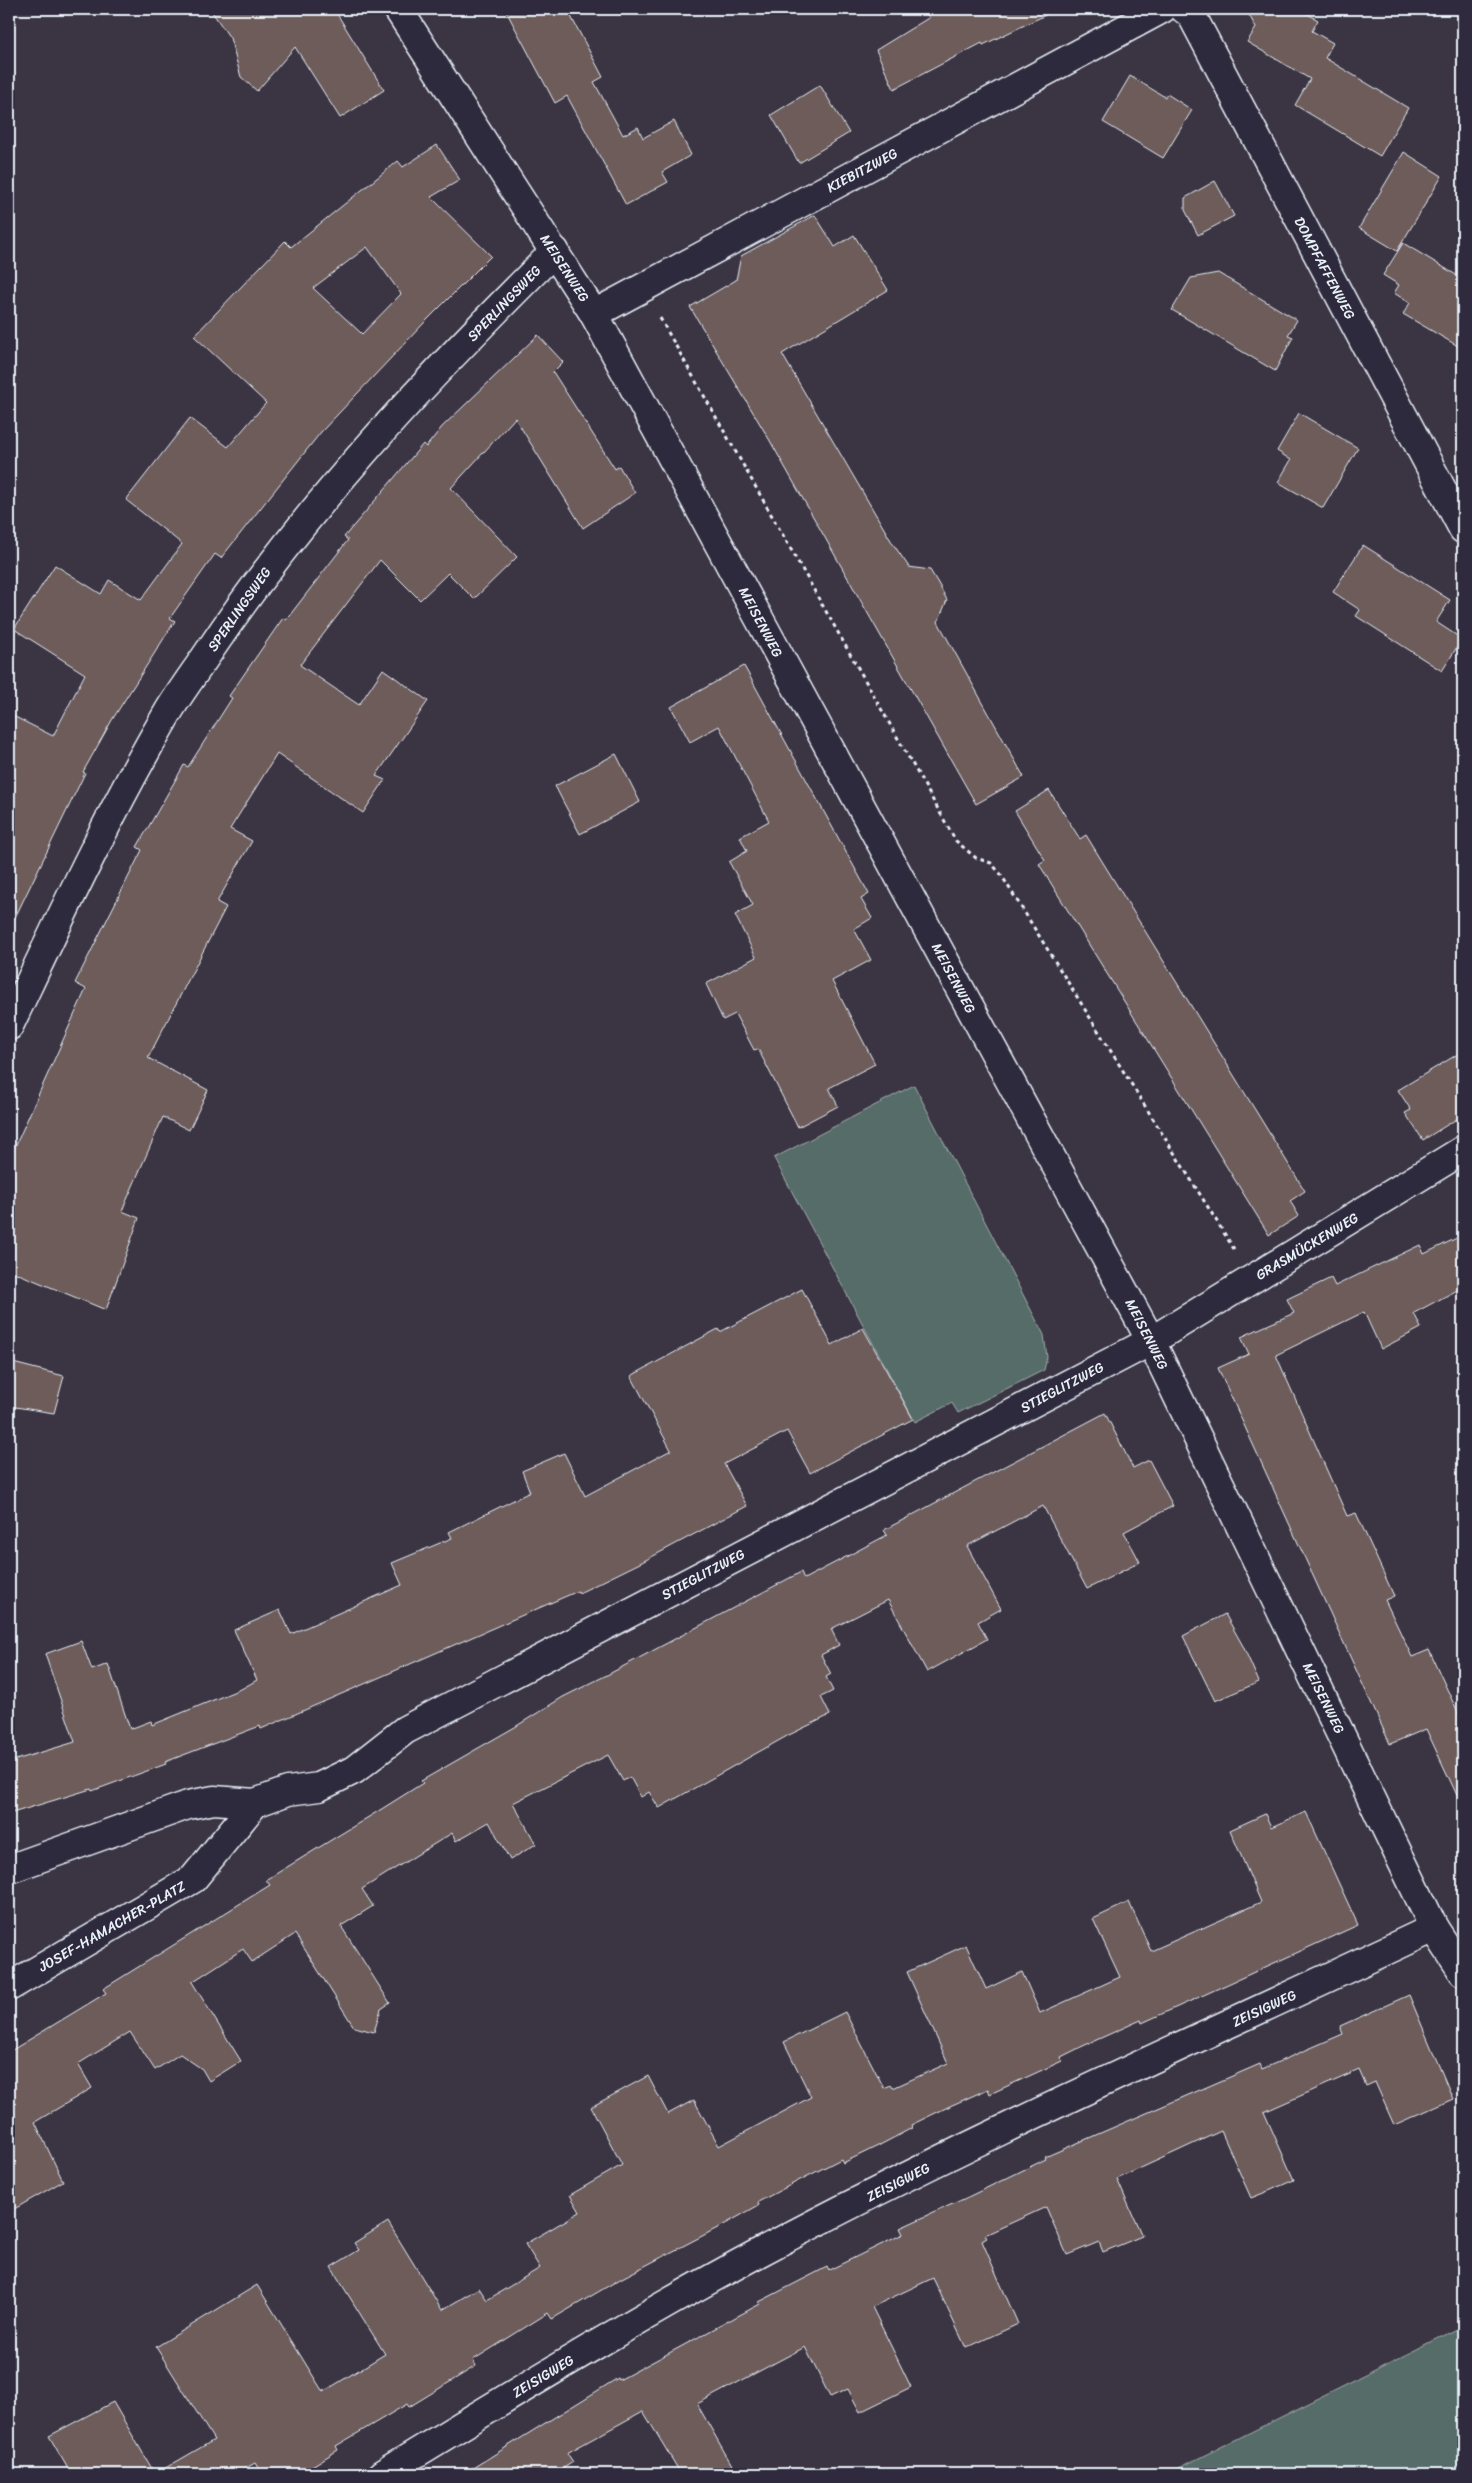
<svg xmlns="http://www.w3.org/2000/svg" width="1472" height="2483" font-family="Sriracha,sans-serif">
  <style>
    .green { fill: #566c68; stroke: #9faeb0 }
    .building { fill: #6d5c5a; stroke: #e8f1f8; fill-rule: evenodd }
    .lines { fill: none; stroke-linecap: round; stroke-linejoin: round }
    .street-casing { stroke: #e8f1f8; stroke-width: 31 }
    .path { stroke: #e8f1f8; stroke-width: 3; stroke-dasharray: 4 4; stroke-linecap: butt }
    .street { stroke: #2f2a3d; stroke-width: 28 }
    .labels { text-anchor: middle; stroke-width: 4.5; stroke-linejoin: round; paint-order: stroke }
    .street-label { font-size: 14px; fill: #e8f1f8; stroke: #2f2a3d }
  </style>
  <rect width="100%" height="100%" fill="#3b3443"/>
  <filter id="ink" filterUnits="userSpaceOnUse"><feTurbulence type="fractalNoise" baseFrequency=".02" numOctaves="2"/><feDisplacementMap in="SourceGraphic" scale="10" xChannelSelector="R" yChannelSelector="G"/><feConvolveMatrix kernelMatrix="1 2 1 2 8 2 1 2 1" color-interpolation-filters="sRGB"/></filter>
  <g filter="url(#ink)">
    <g class="green">
      <path d="M914,1085l130,250 3,22 -3,13 -86,43 -6,-10 -37,19 -141,-264z"/>
      <path d="M1463,2326v148h-296z"/>
    </g>
    <g class="building">
      <path d="M210,9h124l50,81 -44,28 -45,-71 -38,44 -16,-14 -11,-39z"/>
      <path d="M505,9h62l36,68 -9,5 29,53 15,-8 5,11 31,-17 17,34 -29,17 6,10 -42,23 -59,-109 -12,7z"/>
      <path d="M917,9h141l-75,36 -1,-2 -88,46 -18,-39 54,-33z"/>
      <path d="M1246,9h53l19,11 -6,11 21,12 -8,15 83,50 -28,48 -85,-51 15,-26 -63,-37 9,-14z"/>
      <path d="M1130,76l35,21 2,-3 25,16 -29,48 -60,-36z"/>
      <path d="M820,85l29,48 -50,30 -28,-48z"/>
      <path d="M437,145l23,35 -29,17 60,59 -67,67 -103,109 -100,126 -6,-4 -45,64 5,3 -63,99 -29,52 2,1 -76,157v-216l44,22 32,-62 -71,-45 41,-64 46,29 8,-14 32,20 41,-56 -56,-44 64,-82 38,29 38,-44 -72,-67 91,-95 6,6 107,-86 5,6zM367,247l34,47 -39,40 -49,-46z"/>
      <path d="M1404,152l38,24 -45,75 -38,-23z"/>
      <path d="M1215,181l19,35 -36,19 -13,-25v-12z"/>
      <path d="M815,215l20,32 19,-12 34,55 -106,64 111,190 16,23 21,3 9,15 8,15 -9,22 86,155 -48,27 -207,-365 -79,-132 46,-27 5,-24z"/>
      <path d="M1403,243l60,36v70l-60,-35 7,-11 -16,-10 5,-8 -16,-10z"/>
      <path d="M1218,273l79,47 -9,15 5,2 -18,34 -103,-61 19,-32z"/>
      <path d="M538,335l25,27 -10,10 62,97 4,-3 16,27 -52,35 -68,-110 -64,70 66,69 -43,42 -26,-26 -28,27 -40,-40 -80,105 59,40 24,-36 45,32 -52,75 9,4 -22,33 -86,-59 -47,75 22,12 -35,61 9,5 -78,151 60,32 -19,40 -26,-13 -41,94 17,7 -33,92 -97,-40v-110l77,-171 -11,-6 67,-133 -5,-3 47,-82 4,2 44,-69 -3,-2 54,-78 3,2 62,-80 -4,-3 79,-93 3,3 16,-20z"/>
      <path d="M1299,413l59,35 -35,60 -45,-26 13,-22 -14,-9z"/>
      <path d="M1363,545l87,55 -14,22 26,17 -20,32 -86,-55 4,-6 -27,-18z"/>
      <path d="M744,666l125,228 -8,5 11,19 -18,11 17,31 -39,21 43,83 -46,24 9,18 -40,21 -40,-78 -4,1 -19,-36 -12,6 -17,-36 50,-27 -21,-42 18,-10 -24,-43 18,-11 -7,-14 29,-16 -50,-95 -29,16 -19,-35z"/>
      <path d="M616,754l24,48 -60,32 -25,-48z"/>
      <path d="M1049,790l31,49 6,-4 219,356 -15,10 9,15 -30,19 -230,-371 6,-4 -30,-49z"/>
      <path d="M1463,1051v64l-40,25 -18,-27 6,-3 -13,-20z"/>
      <path d="M1463,1235v52l-49,26 7,15 -40,21 -17,-37 -88,43 71,161 9,-3 38,83 -9,4 27,57 17,-7 34,74v84l-37,-79 -36,15 -172,-376 31,-14 -8,-17 53,-24 -7,-14 44,-21 4,8 85,-41 4,9z"/>
      <path d="M802,1289l30,56 31,-17 50,91 -103,54 -23,-42 -63,33 23,42 -105,56 -63,31 -1,-2 -317,138 -1,-3 -95,36 1,2 -74,27 -1,-2 -82,25v-52l66,-20 -30,-88 36,-13 11,29 16,-6 22,65 21,-8 1,4 91,-37 14,-8 -23,-50 46,-20 11,24 111,-49 -10,-22 60,-25 -3,-6 81,-40 -8,-21 42,-18 21,43 86,-46 -40,-74 87,-47 2,3z"/>
      <path d="M9,1362l55,14 -10,37 -45,-7z"/>
      <path d="M1105,1413l28,55 16,-8 24,46 -49,26 16,30 -53,27 -44,-83 -76,40 34,63 -23,13 9,17 -60,33 -39,-72 -57,29 8,16 -18,10 10,19 -5,3 7,14 -12,6 9,18 -43,21 -128,72 -10,-16 -8,5 -11,-20 -7,4 -15,-26 -95,48 23,41 -26,16 -21,-38 -33,19 -4,-8 -90,56 11,17 -32,20 49,77 -9,6 -7,23 -20,-5 -59,-93 -43,28 -9,-13 -51,33 49,79 -32,20 -7,-12 -22,-15 -25,16 -25,-38 -52,32 14,24 -57,34 28,59 -54,31v-160l97,-59 -3,-4 167,-104 -4,-5 114,-70 43,-27 -2,-2 94,-54 48,-30 44,-22 194,-103 3,7 38,-20 45,-24 -3,-5z"/>
      <path d="M1225,1614l18,32 16,36 -44,19 -32,-65z"/>
      <path d="M1306,1812l52,113 -216,98 -1,-3 -58,26 -22,11 1,4 -72,33 -2,-5 -38,17 -39,19 1,3 -34,18 -35,17 -2,-4 -41,21 -42,22 1,3 -32,18 -105,55 -70,41 -4,-6 -75,47 3,6 -67,41 -2,-3 -71,42 2,4 -39,24h-37l-7,-11 -20,11h-164l-22,-38 64,-34 42,72 59,-34 -58,-93 101,-62 66,107 62,-38 -54,-87 28,-17 -5,-7 34,-21 54,88 37,-22 8,12 53,-32 -15,-24 55,-32 -10,-17 52,-30 -31,-58 57,-31 20,38 26,-14 25,46 92,-49 -27,-55 61,-30 39,76 7,-3 2,3 55,-25 -41,-91 59,-27 20,44 36,-17 18,41 80,-36 -27,-58 36,-17 22,49 110,-49 -31,-72 35,-16 6,13z"/>
      <path d="M1409,1995l44,104 -59,26 -19,-43 -9,4 -7,-16 -95,42 30,68 -23,10 -20,8 -30,-67 -104,48 25,57 -39,16 -4,-10 -32,13 -21,-48 -61,28 2,3 -5,3 36,83 -52,24 -33,-70 -61,29 39,80 -51,25 -12,-23 -18,8 -25,-50 -108,57 40,70h-56l-38,-63 -76,42 6,9 -19,12h-91l155,-96 1,2 141,-76 -1,-2 68,-35 2,3 74,-36 -3,-6 68,-31 78,-38 -1,-2 215,-93 2,5 81,-35 -3,-8z"/>
    </g>
    <g class="lines">
      <defs>
        <g id="street">
          <path d="M398,9l196,305 557,1027 283,587 29,44"/>
          <path d="M1184,9l7,5 272,515"/>
          <path d="M594,314l568,-305"/>
          <path d="M9,1026c50,-105 99,-211 158,-312 13,-22 29,-43 43,-64 98,-146 220,-275 345,-399"/>
          <path d="M9,1869l179,-64 26,-5 41,3 33,-12 31,-4 35,-17 51,-40 746,-389 312,-191"/>
          <path d="M9,1987l184,-108 62,-76"/>
          <path d="M382,2474c125,-76 251,-154 380,-223 219,-117 448,-217 672,-323"/>
        </g>
      </defs>
      <use href="#street" class="street-casing"/>
      <path class="path" d="M660,318l296,523 20,17 15,5 9,10 234,376"/>
      <use href="#street" class="street"/>
    </g>
  </g>
  <g class="labels">
    <g class="street-label">
      <text transform="translate(862 170) rotate(-28)" y="5">KIEBITZWEG</text>
      <text transform="translate(565 268) rotate(57)" y="5">MEISENWEG</text>
      <text transform="translate(1325 268) rotate(62)" y="5">DOMPFAFFENWEG</text>
      <text transform="translate(504 303) rotate(-46)" y="5">SPERLINGSWEG</text>
      <text transform="translate(239 609) rotate(-55)" y="5">SPERLINGSWEG</text>
      <text transform="translate(761 622) rotate(62)" y="5">MEISENWEG</text>
      <text transform="translate(954 978) rotate(62)" y="5">MEISENWEG</text>
      <text transform="translate(1307 1246) rotate(-31)" y="5">GRASMÜCKENWEG</text>
      <text transform="translate(1147 1334) rotate(63)" y="5">MEISENWEG</text>
      <text transform="translate(1062 1387) rotate(-28)" y="5">STIEGLITZWEG</text>
      <text transform="translate(703 1574) rotate(-28)" y="5">STIEGLITZWEG</text>
      <text transform="translate(1324 1698) rotate(64)" y="5">MEISENWEG</text>
      <text transform="translate(112 1926) rotate(-30)" y="5">JOSEF-HAMACHER-PLATZ</text>
      <text transform="translate(1264 2008) rotate(-25)" y="5">ZEISIGWEG</text>
      <text transform="translate(898 2182) rotate(-27)" y="5">ZEISIGWEG</text>
      <text transform="translate(543 2376) rotate(-31)" y="5">ZEISIGWEG</text>
    </g>
  </g>
  <rect width="1472" height="2483" fill="none" stroke="#2f2a3d" stroke-width="30"/>
  <rect x="15" y="15" width="1442" height="2453" fill="none" stroke="#e8f1f8" stroke-width="2" filter="url(#ink)"/>
</svg>
